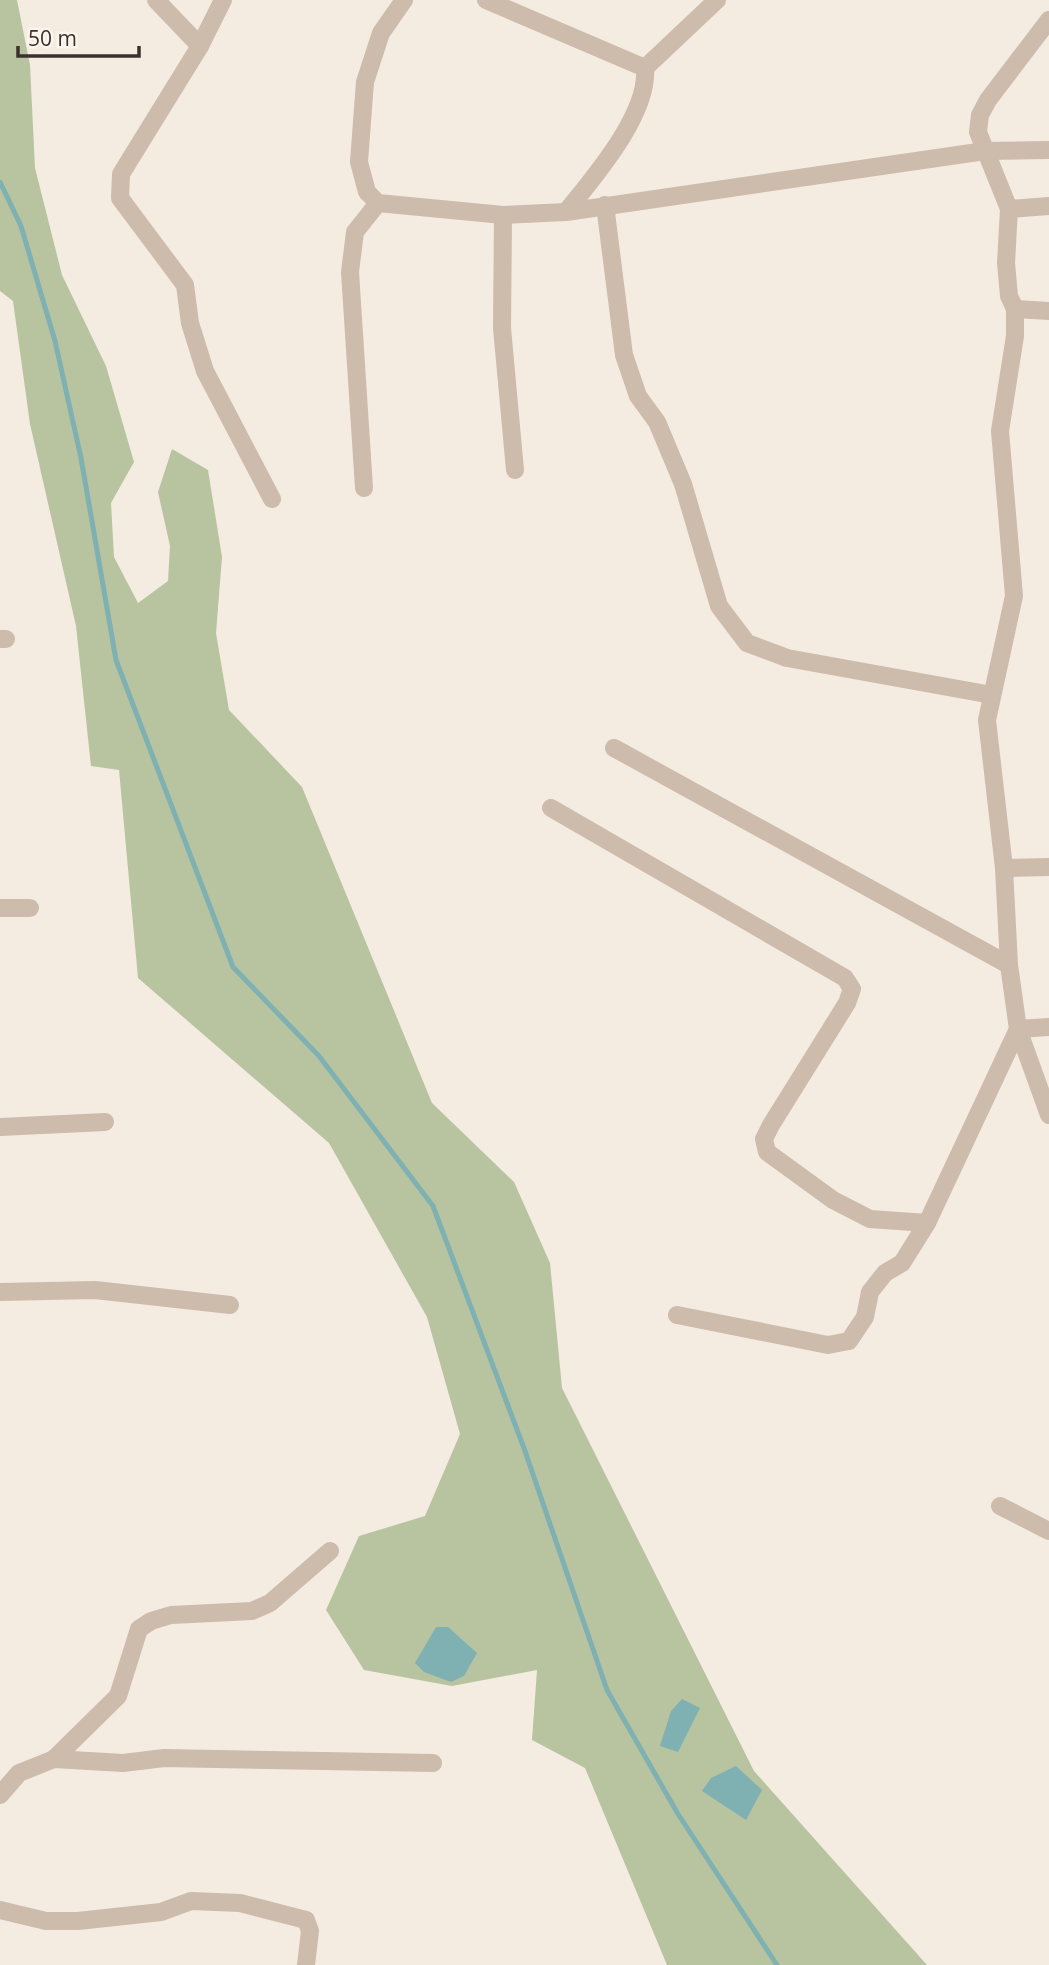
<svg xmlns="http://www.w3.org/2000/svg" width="1049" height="1965" font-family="'Open Sans',sans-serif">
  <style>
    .green { fill: #b8c4a0 }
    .water { fill: #7fb0b2 }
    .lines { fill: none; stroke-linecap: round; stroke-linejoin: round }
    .stream { stroke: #7fb0b2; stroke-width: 5 }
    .minor { stroke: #cdbbac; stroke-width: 18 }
  </style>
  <rect width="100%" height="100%" fill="#f4ebe1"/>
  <path class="green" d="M0,0h17l13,65 5,103 27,107 44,91 28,96 -23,41 3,54 24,46 30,-22 2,-35 -12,-54 14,-43 36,21 14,87 -6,76 13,77 73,77 130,316 82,79 36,81 12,125 192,383 173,194h-260l-82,-197 -53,-28 5,-70 -85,16 -88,-16 -38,-60 33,-74 66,-20 35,-82 -33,-117 -98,-174 -191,-165 -19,-208 -28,-4 -15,-140 -46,-202 -17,-123 -13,-10z"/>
  <g class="water">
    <path d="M436,1627h12l29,26 -13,23 -13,6 -27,-10 -9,-9z"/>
    <path d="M682,1699l18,9 -22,44 -18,-6 11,-35z"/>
    <path d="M736,1766l26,24 -16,30 -44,-29 9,-13z"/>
  </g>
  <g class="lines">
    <path class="stream" d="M0,182l21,44 34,115 26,117 35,202 117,307 86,89 114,150 92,245 82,239 71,124 99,151"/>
    <g class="minor">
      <path d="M156,0l44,46"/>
      <path d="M223,0l-23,46 -79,128 -1,24 65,87 5,38 15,48 67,128"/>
      <path d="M404,0l-23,33 -16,49 -6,80 8,30 11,11 125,12 63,-3c28,-35 83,-98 79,-144"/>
      <path d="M486,0l159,68"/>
      <path d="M1049,20l-61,80 -8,15 -2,17 31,77 -3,54 3,33 6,13v27l-15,95 14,165 -27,124 17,148 45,-1"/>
      <path d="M645,68l72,-68"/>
      <path d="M605,205l19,150 14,41 19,26 26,62 36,122 28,37 40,15 205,37"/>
      <path d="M1009,209l40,-3"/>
      <path d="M566,212l419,-61 64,-1"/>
      <path d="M503,215l-1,113 13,142"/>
      <path d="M1015,309l34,2"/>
      <path d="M364,488l-14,-216 5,-40 23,-29"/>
      <path d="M0,639h6"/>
      <path d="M614,748l395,217"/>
      <path d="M551,808l294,170 7,11 -5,14 -76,122 -7,14 3,13 66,48 37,19 57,4"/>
      <path d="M1004,868l5,97 9,64 31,86"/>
      <path d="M0,908h30"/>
      <path d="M0,1127l105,-5"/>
      <path d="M0,1292l95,-2 135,15"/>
      <path d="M677,1315l151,30 21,-4 16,-24 5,-25 15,-19 17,-10 25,-40 91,-194 31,-2"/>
      <path d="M1000,1506l49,25"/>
      <path d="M54,1759l64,-63 21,-67 12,-8 20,-6 81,-4 18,-8 60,-52"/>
      <path d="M0,1795l19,-22 35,-14 69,4 41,-5 269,5"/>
      <path d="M0,1910l46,11h32l83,-9 30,-11 49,2 66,17 4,11 -4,34"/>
    </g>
  </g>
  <path d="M18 46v10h121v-10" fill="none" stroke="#3b302b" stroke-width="3.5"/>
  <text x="28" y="46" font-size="21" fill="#3b302b" stroke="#fbf5ee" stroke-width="5" paint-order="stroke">50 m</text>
</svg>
